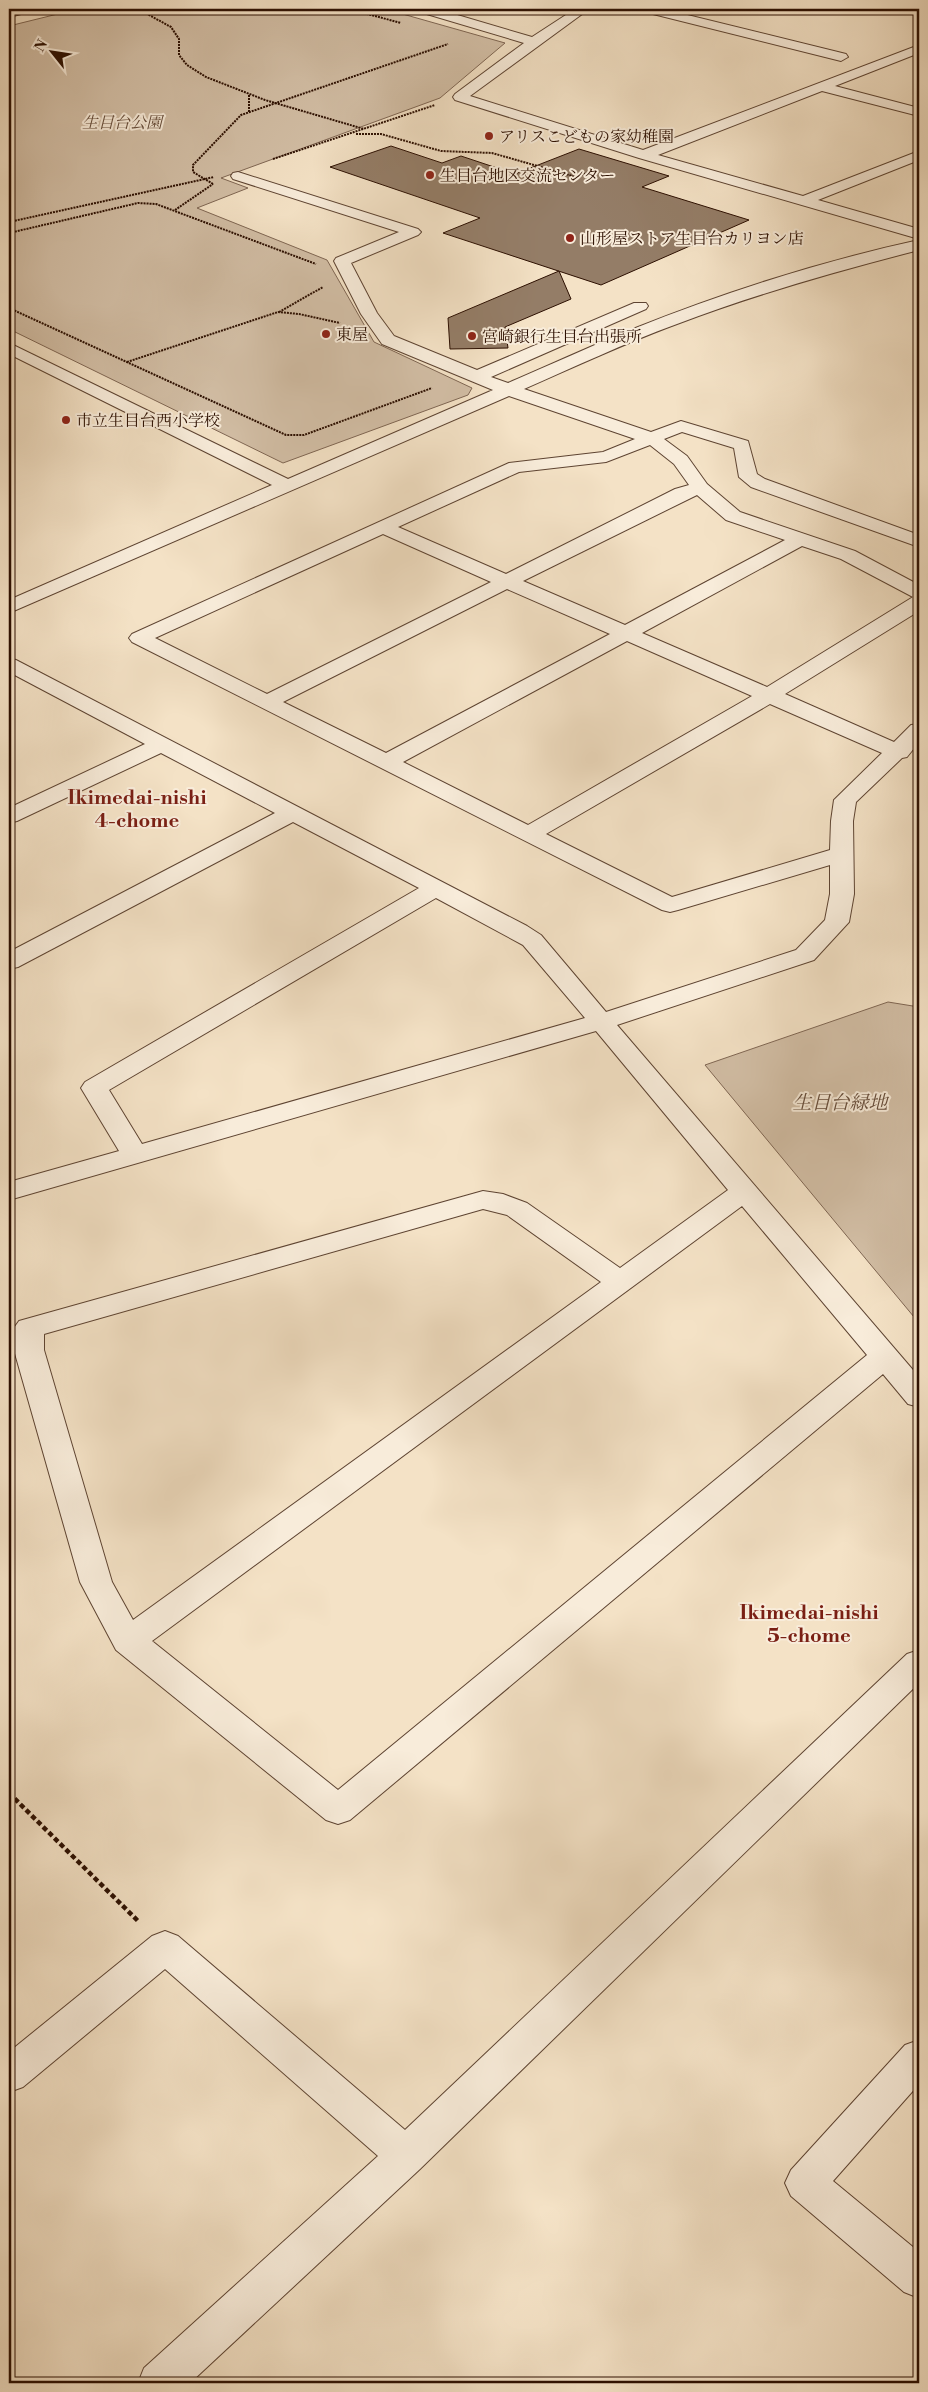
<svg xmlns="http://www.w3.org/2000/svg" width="928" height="2392" font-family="'Libre Bodoni','Noto Serif JP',serif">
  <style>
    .green { fill: #d2bea5; stroke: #7f6653 }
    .building { fill: #947d67; stroke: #2c0f01 }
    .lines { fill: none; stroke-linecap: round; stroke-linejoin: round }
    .minor-casing { stroke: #5e4432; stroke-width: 2 }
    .path-far1 { stroke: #2c0f01; stroke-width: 2; stroke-dasharray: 2 1; stroke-linecap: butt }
    .path { stroke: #2c0f01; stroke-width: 4.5; stroke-dasharray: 5 3; stroke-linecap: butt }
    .minor { fill: #f8ecda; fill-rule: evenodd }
    .poi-dot { fill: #8f2418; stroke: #f8ecda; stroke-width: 2 }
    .labels { text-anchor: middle; stroke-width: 4; stroke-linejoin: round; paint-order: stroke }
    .far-park-label { font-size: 16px; font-style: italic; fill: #664c3a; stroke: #f8ecda }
    .far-poi-label { font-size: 16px; fill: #2c0f01; stroke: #f8ecda; text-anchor: start }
    .park-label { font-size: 19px; font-style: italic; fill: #664c3a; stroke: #f8ecda }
    .neighbourhood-label { font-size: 20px; font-weight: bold; fill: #7a1f14; stroke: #f8ecda }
  </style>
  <rect width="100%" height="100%" fill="#f4e2c6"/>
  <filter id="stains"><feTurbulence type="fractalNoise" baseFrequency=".004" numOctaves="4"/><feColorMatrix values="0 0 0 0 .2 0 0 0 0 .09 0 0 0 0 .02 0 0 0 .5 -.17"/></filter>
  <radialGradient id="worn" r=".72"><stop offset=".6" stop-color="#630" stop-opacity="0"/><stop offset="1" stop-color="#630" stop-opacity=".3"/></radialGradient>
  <g class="green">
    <path d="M78,9h307l120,34 -65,55 -219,80 27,10 -51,20 130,52 47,82 98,46 -4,7 -185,68 -274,-134v-303z"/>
    <path d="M888,1002l31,5v316l-214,-258z"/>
  </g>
  <g class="building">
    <path d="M391,146l51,17 19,-7 54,18 64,-25 90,27 -27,11 107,33 -148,65 -158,-52 37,-15 -150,-51z"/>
    <path d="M559,271l12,28 -66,28 3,21 -58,1 -2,-31z"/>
  </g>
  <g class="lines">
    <defs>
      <g id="minor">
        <path d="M9,9h22l-2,3 -20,5z"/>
        <path d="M418,9h19l95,28 43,-28h14l-119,87 173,54 276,-105v8l-84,33 84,22v8l-97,-25 -164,64 145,41 116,-45v9l-101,40 101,29v10l-280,-81 -184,-58 -2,-3 2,-3 69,-51 -104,-31z"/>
        <path d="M643,9h20l183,45 2,3 -7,4 -196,-49z"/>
        <path d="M238,172l180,57 3,3 -3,3 -67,28 26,50 17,23 83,34 157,-67h12l2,3 -2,3 -155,68 17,6c42,-18 83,-37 125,-54 92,-37 190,-68 286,-89v10c-82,21 -163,44 -242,74 -52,19 -103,43 -153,65l127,43 30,-11 67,20 9,33 8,5 154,56v12l-168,-60 -12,-10 -5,-29 -52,-16 -18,7 23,17 20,28 33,28 115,39 64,34v26l-134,83 109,48 17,-17 8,-1v18l-12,15 -5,1 -46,44 -3,19 1,73 -5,28 -35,38 -197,65 302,352v30l-11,-3 -25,-30 -533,446 -12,4 -12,-4 -210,-170 -36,-68 -66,-232v-22l5,-7 464,-130 20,3 24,9 93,65 108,-78 -132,-159 -587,169v-18l110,-31 -38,-63 4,-6 334,-194 -126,-66 -275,145 -9,2v-17l266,-139 -114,-60 -144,68 -8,2v-15l136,-64 -136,-72v-14l7,2 511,266 14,9 65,77 190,-62 29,-30 5,-26v-29l-152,45 -8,2 -8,-2 -530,-268 -3,-4 3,-4 377,-171 94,-11 32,-13 -126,-43 -500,217v-13l263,-115 -263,-131v-11l279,136 205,-89 -111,-46 -21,-30 -27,-53 2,-3 63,-26 -166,-53 -2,-3 2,-3zM650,445l24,19 15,21 -14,4 -169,85 -108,-47 121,-55 87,-10zM697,495l29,25 59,20 -160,85 -102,-44zM383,534l108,48 -224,112 -112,-56zM802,546l39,13 72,38 -146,90 -125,-54zM507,589l103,45 -224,119 -103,-51zM627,641l125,55 -224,129 -125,-63zM770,704l112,49 -48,47 -3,21 -1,29 -158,47 -126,-63zM436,898l87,47 62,73 -443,126 -33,-54zM742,1206l125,149 -529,435 -186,-149zM483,1209l24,6 94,67 -468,338 -21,-38 -68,-232v-16z"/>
        <path d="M919,1650v33l-499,486 -230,214h-52l6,-15 234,-212 -213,-187 -142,118 -14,5v-40l143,-116 13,-5 13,5 227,194 502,-476z"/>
        <path d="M919,2040v44l-86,97 86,71v46l-15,-6 -113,-96 -6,-13 6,-13 114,-125z"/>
      </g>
    </defs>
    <use href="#minor" class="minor-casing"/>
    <g class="path-far1">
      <path d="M138,9l33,18 8,12v16l8,10 19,12 59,23 99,29"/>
      <path d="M349,9l52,14"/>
      <path d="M249,95v17"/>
      <path d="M356,134h25l60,17 51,2 84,24 21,-8"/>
      <path d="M273,159l162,-54"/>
      <path d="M213,184l-20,-12v-7l48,-50 207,-71"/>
      <path d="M175,210l38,-26"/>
      <path d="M9,222l205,-45"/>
      <path d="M9,233l129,-30 18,1 160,60"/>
      <path d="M9,308l277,127h18l128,-47"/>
      <path d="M279,312l44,-25"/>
      <path d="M127,362l151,-50 21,2 41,9"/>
    </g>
    <path class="path" d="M9,1793l129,128"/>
    <use href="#minor" class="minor"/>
  </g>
  <g class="poi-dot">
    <circle cx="489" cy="136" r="5"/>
    <circle cx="430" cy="175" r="5"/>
    <circle cx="570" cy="238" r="5"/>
    <circle cx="326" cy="334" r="5"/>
    <circle cx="472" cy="336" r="5"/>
    <circle cx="66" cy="420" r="5"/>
  </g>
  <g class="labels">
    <g class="far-park-label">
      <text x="122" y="128">生目台公園</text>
    </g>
    <g class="far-poi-label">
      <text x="499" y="142">アリスこどもの家幼稚園</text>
      <text x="440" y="181">生目台地区交流センター</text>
      <text x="580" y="244">山形屋ストア生目台カリヨン店</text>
      <text x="336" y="340">東屋</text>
      <text x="482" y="342">宮崎銀行生目台出張所</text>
      <text x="76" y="426">市立生目台西小学校</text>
    </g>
    <g class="park-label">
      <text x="840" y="1109">生目台緑地</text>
    </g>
    <g class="neighbourhood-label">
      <text x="137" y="804">Ikimedai-nishi<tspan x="137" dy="23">4-chome</tspan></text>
      <text x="809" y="1619">Ikimedai-nishi<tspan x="809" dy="23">5-chome</tspan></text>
    </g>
  </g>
  <rect width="928" height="2392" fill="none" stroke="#f4e2c6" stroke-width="30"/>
  <rect x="10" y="10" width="908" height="2372" fill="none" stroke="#2c0f01" stroke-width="2.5"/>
  <rect x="15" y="15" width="898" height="2362" fill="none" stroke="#2c0f01"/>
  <g transform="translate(52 52) rotate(300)" stroke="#f8ecda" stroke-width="4" paint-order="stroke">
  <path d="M0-4L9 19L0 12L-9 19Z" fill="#2c0f01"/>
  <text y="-8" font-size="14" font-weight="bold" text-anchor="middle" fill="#2c0f01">N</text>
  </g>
  <rect width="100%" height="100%" filter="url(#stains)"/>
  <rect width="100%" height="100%" fill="url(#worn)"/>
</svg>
